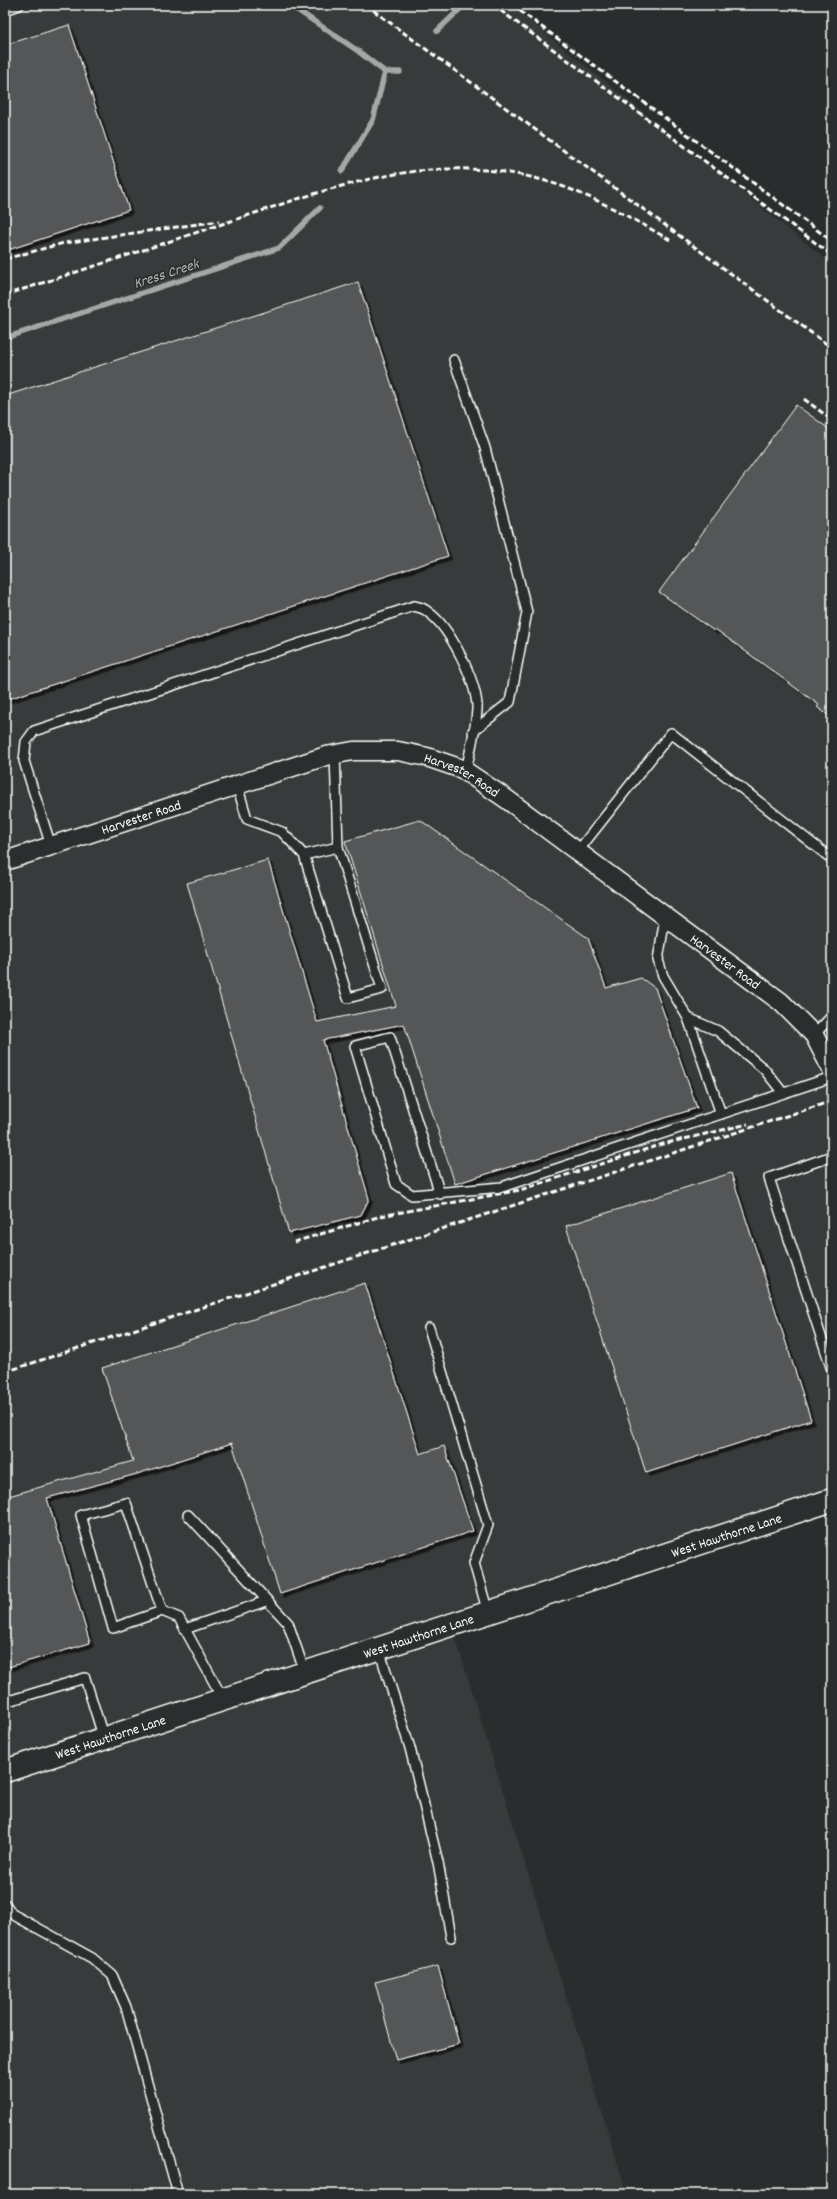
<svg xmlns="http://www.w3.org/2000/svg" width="837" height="2199" font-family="Dekko,sans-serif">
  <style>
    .built { fill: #373a3b }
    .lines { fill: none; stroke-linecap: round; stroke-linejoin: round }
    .stream { stroke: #a6a7a7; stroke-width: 5.5 }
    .building { fill: #555758; stroke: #fff; filter: url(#shadow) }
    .service-casing { stroke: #fff; stroke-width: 12 }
    .minor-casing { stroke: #fff; stroke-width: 21 }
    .tertiary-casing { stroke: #fff; stroke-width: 25 }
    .service { stroke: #2a2d2e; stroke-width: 9 }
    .minor { stroke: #2a2d2e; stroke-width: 18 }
    .tertiary { stroke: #2a2d2e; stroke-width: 22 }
    .rail { stroke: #fff; stroke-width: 3; stroke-dasharray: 6 3; stroke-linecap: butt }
    .labels { text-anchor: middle; stroke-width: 3; stroke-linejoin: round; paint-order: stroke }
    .street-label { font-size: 14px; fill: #fff; stroke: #2a2d2e }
    .water-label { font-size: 15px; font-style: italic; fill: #b4b6b6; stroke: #2a2d2e }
  </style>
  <defs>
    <filter id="shadow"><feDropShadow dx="3.5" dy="3.5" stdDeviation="0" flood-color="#0009"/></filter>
  </defs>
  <rect width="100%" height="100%" fill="#2a2d2e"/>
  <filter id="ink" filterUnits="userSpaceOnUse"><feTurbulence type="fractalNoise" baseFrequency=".025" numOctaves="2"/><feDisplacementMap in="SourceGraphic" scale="8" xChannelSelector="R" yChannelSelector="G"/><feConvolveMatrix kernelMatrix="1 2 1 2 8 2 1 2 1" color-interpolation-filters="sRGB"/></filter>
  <g filter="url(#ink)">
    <path class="built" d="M5,5h505l322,259v1244l-378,125 173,561h-622z"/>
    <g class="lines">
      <g class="stream">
        <path d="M290,5l68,46 27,21"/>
        <path d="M437,31l23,-22"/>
        <path d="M385,72h15"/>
        <path d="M342,171l31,-51 12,-48"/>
        <path d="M5,338l274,-90 41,-40"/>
      </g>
    </g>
    <g class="building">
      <path d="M69,25l60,185 -124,41v-206z"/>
      <path d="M358,282l90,274 -443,144v-304z"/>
      <path d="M796,405l36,26v287l-15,-11 2,-2 -104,-76 -1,2 -55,-39z"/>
      <path d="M420,820l168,118 18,50 35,-10 14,10 42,120 -242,76 -51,-160 -81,16 46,159 -8,16 -72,18 -102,-350 81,-23 49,162 79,-16 -51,-165z"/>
      <path d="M731,1173l80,247 -165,53 -80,-247z"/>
      <path d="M365,1283l55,171 24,-8 29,85 -193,63 -48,-151 -95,31 -90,24 43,145 -85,25v-171l128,-36 -31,-93z"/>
      <path d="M438,1966l21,78 -63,16 -21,-78z"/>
    </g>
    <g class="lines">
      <defs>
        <g id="service">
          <path d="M5,10l14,-5"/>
          <path d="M454,360l31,88 42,164 -17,90 -37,29"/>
          <path d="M237,785l10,34 35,13 22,23 44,143 34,-9 -44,-142 -3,-93"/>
          <path d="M51,846l-27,-85 2,-19 8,-11 380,-125c5,1 11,3 14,6 22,15 47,67 49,93 1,15 -8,50 -11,67"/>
          <path d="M578,851l93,-118 161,126"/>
          <path d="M304,855l34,-8"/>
          <path d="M665,918l-7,42 5,16 25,42 33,96"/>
          <path d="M688,1018l30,13 46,38 19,24"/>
          <path d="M814,1035l18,-19"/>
          <path d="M832,1156l-63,22 63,192"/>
          <path d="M440,1194l-50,-157 -35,9 41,138 16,11 90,-8 330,-110"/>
          <path d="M429,1328l59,197 -14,38 14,50"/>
          <path d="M188,1515l100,108 17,50"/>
          <path d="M162,1611l-36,-108 -45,12 32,113 49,-17 17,7 44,81"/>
          <path d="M185,1629l81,-28"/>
          <path d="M379,1649l31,99 28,114 13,75"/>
          <path d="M5,1702l80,-24 19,61"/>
          <path d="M5,1904l7,10 80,44 20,17 14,32 52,187"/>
        </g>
        <g id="minor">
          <path id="s1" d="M5,861l321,-105 27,-5h45l29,6 35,12 43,29 276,204 33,33 18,35"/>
        </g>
        <g id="tertiary">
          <path id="s2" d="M5,1771l827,-271"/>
        </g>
      </defs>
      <use href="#service" class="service-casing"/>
      <use href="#minor" class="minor-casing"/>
      <use href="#tertiary" class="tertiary-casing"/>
      <use href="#service" class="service"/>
      <use href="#minor" class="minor"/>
      <use href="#tertiary" class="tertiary"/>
      <g class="rail">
        <path d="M366,5l466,343"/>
        <path d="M493,5l339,250"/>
        <path d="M512,5l320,236"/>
        <path d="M5,259l59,-16 155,-22"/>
        <path d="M5,295c72,-23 145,-47 217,-71 98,-32 189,-69 294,-50 57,10 105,38 154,66"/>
        <path d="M804,399l28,21"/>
        <path d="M294,1242l87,-26 139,-26 143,-46 85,-20"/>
        <path d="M5,1372l827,-271"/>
      </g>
    </g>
  </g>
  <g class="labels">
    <g class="street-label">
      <text dy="5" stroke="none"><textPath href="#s1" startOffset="479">Harvester Road</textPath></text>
      <text dy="5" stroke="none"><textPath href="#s1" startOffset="143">Harvester Road</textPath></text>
      <text dy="5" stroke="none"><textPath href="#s1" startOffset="803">Harvester Road</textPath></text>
      <text dy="5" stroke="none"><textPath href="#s2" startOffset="759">West Hawthorne Lane</textPath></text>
      <text dy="5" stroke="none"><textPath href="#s2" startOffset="435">West Hawthorne Lane</textPath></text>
      <text dy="5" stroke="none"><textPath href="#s2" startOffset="111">West Hawthorne Lane</textPath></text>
    </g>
    <g class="water-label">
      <text transform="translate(166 273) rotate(-18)" y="5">Kress Creek</text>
    </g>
  </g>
  <rect width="837" height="2199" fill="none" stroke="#2a2d2e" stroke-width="20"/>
  <rect x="10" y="10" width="817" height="2179" fill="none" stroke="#fff" stroke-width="1.5" filter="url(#ink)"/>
</svg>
